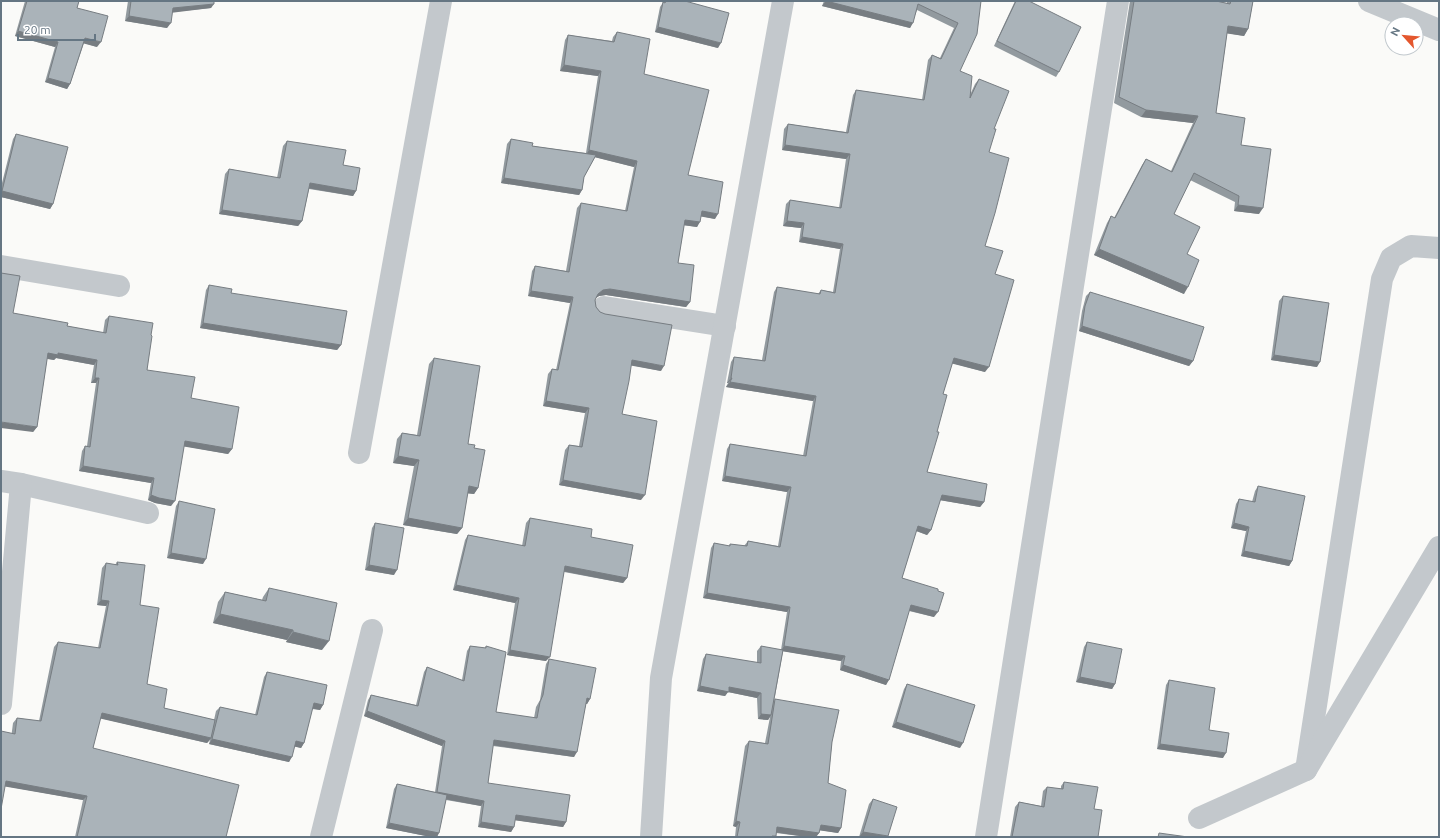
<svg xmlns="http://www.w3.org/2000/svg" width="1440" height="838" font-family="Ubuntu,sans-serif">
  <style>
    .lines { fill: none; stroke-linecap: round; stroke-linejoin: round }
    .minor { stroke: #c3c8cc; stroke-width: 22 }
    .wall { fill: #929a9f }
    .shaded-wall { fill: #777d82 }
    .building { fill: #aab3b9; stroke: #777d82 }
  </style>
  <rect width="100%" height="100%" fill="#fafaf8"/>
  <g class="lines">
    <g class="minor">
      <path d="M1369,1l70,29"/>
      <path d="M1,266l118,20"/>
      <path d="M604,307l121,19"/>
      <path d="M359,453l82,-452"/>
      <path d="M1,481l20,3 127,29"/>
      <path d="M1,704l20,-220"/>
      <path d="M1306,770l76,-491 9,-21 20,-12 28,2"/>
      <path d="M1199,818l107,-48 133,-223"/>
      <path d="M321,837l51,-207"/>
      <path d="M651,837l10,-159 122,-677"/>
      <path d="M986,837l132,-836"/>
    </g>
  </g>
  <g class="wall">
    <path d="M25,1h54l-2,7 20,39 -13,-4 -14,41 -3,5 -22,-7 10,-35 -40,-11z"/>
    <path d="M128,1h86l-3,7 -39,4 -5,16 -42,-7z"/>
    <path d="M664,1h21l33,47 -63,-16 5,-25z"/>
    <path d="M824,1h157l-21,70 10,24 5,-11 4,-5 15,50 -5,23 -4,94 10,28 -10,98 -33,-9 -9,31 -6,38 -10,40 57,30 -4,5 -40,-7 -9,30 -4,5 -11,-4 -14,47 36,13 -4,26 -25,-6 -23,74 -46,-15 1,-9 -58,-10 -9,51 1,-3 57,43 -4,41 13,45 -3,5 -18,-3 -1,3 -3,4h-9l-31,-4 -1,4h-40l1,-10 -3,-1 12,-80 4,-5 16,2 5,-26 -2,3 -10,-1 -1,-21 -29,-6 -3,4 -28,-5 6,-32 3,-5 51,9v-12l4,-5 20,4 6,-38 -84,-14 8,-50 3,-5 15,3 1,-2 14,2 4,-5 30,5 9,-54 -65,-11 5,-32 3,-5 73,12 10,-55 -87,-14 2,-4h-1l4,-21 3,-5 28,3 12,-68 3,-5 41,7 3,-4 12,2 7,-43 -41,-7 2,-14 -18,-2 3,-22 4,-4 49,8 7,-49 -64,-9 2,-21 4,-5 58,8 7,-37 3,-5 66,10 6,-40 4,-5 8,3 14,-30 -37,-18 -7,18 -88,-22z"/>
    <path d="M1015,1h14l30,71 -3,5 -62,-31z"/>
    <path d="M1130,1h86l11,2v-2h26l-5,28 -4,7 -17,-3 -11,80 25,32 18,69 -25,-3 1,-9 -45,-22 -16,34 13,40 -3,40 -90,-39 13,-32 4,-7 3,2 28,-53 4,-6 25,12 22,-48 -52,-6 -27,-14z"/>
    <path d="M617,32l27,42 44,101 27,44 -14,-3 -4,11 -13,-2 -6,38 12,39 -4,5 -80,-12 -7,1 -3,2 -1,2 1,7 4,5 61,59 -30,-6 -9,49 19,86 -82,-15 6,-35 4,-5 10,1 6,-33 -42,-7 5,-32 4,-5 4,1 14,-67 -42,-7 4,-25 3,-5 31,5 11,-63 4,-5 44,8 9,-44 -39,-10 -11,20 -2,13 -3,5 -78,-12 6,-39 4,-5 21,7 54,7 12,-77 -38,-5 5,-31 3,-5 44,6 1,-4z"/>
    <path d="M16,134l37,70 -3,5 -49,-12v-10l12,-48z"/>
    <path d="M287,141l56,24 13,26 -3,5 -44,-7 -7,32 -4,5 -79,-12 6,-40 4,-5 48,9 6,-32z"/>
    <path d="M209,285l22,8 110,52 -4,5 -137,-22 6,-38z"/>
    <path d="M1090,292l103,69 -4,5 -110,-35 3,-20 4,-15z"/>
    <path d="M1283,296l34,71 -46,-7 8,-59z"/>
    <path d="M13,313l54,13 36,7 2,-13 4,-4 42,19 -4,35 44,28 41,51 -4,5 -44,-8 -13,60 -16,-3 -7,-3 3,-17 -72,-12 3,-20 3,-5h2l9,-63h-5l3,-18 -38,-7 -2,2 -7,-1 -10,68 -4,5z"/>
    <path d="M434,358l34,86 6,4 4,40 -4,6 -7,-1 -5,35 -5,6 -54,-9 11,-59 -21,-3 4,-24 5,-6 15,2 12,-71z"/>
    <path d="M1258,486l34,75 -3,5 -48,-10 5,-25 -15,-3 5,-24 3,-5 13,3 3,-11z"/>
    <path d="M179,501l24,63 -36,-6 9,-52z"/>
    <path d="M530,518l61,19 36,41 -4,5 -59,-11 -18,89 -39,-6 8,-52 -62,-13 12,-50 3,-5 54,11 4,-23z"/>
    <path d="M375,523l19,52 -29,-5 7,-42z"/>
    <path d="M117,562l23,43 7,79 17,24 50,12 2,-9 4,-4 35,8 9,-38 3,-5 56,33 -3,5 -8,-1 -8,34 -3,5 -7,-2 -5,16 -80,-18 1,-4 -3,3 -107,-25 -7,30 133,89h-151l8,-37 -78,-14 8,-63 4,-5 22,3 15,-74 4,-5 40,6 8,-42 -9,-1 5,-37 4,-5 9,2z"/>
    <path d="M269,588l53,62 -36,-8 1,-2 -74,-17 5,-21 7,-10 37,8 1,-3z"/>
    <path d="M1087,642l28,42 -3,5 -36,-7 8,-35z"/>
    <path d="M470,646l15,2 1,-2 10,66 38,6 2,-11 4,-7 6,-36 3,-5 41,40 -3,5h-1l-12,53 -81,-11 -5,37 78,39 -3,5 -48,-7 -1,7 -3,5 -33,-5 3,-21 -35,-6 -9,37h-6l-45,-9 8,-39 3,-5 38,8 7,-46 -78,-30 4,-16 3,-5 45,10 8,-33 3,-5 35,13 5,-29z"/>
    <path d="M1169,680l40,50 14,28 -66,-9 9,-64z"/>
    <path d="M907,684l53,64 -68,-21 12,-38z"/>
    <path d="M1064,782l30,27 4,28h-88l5,-30 4,-5 22,4 2,-15 4,-4 14,2v-3z"/>
    <path d="M873,799l14,38h-28l10,-33z"/>
  </g>
  <g class="shaded-wall">
    <path d="M826,1l87,22 -3,5 -88,-22z"/>
    <path d="M214,4l-3,4 -41,5 3,-5z"/>
    <path d="M129,16l42,7 -4,5 -42,-7z"/>
    <path d="M1228,26l20,3 -4,7 -20,-3z"/>
    <path d="M658,27l63,16 -3,5 -63,-16z"/>
    <path d="M18,31l40,11 -3,5 -40,-11z"/>
    <path d="M85,38l16,4 -4,5 -15,-4z"/>
    <path d="M564,65l37,6 -3,5 -38,-5z"/>
    <path d="M48,78l22,6 -3,5 -22,-7z"/>
    <path d="M1146,110l52,6 -5,7 -52,-6z"/>
    <path d="M785,145l65,9 -4,5 -64,-9z"/>
    <path d="M589,150l48,11 -3,6 -48,-12z"/>
    <path d="M504,178l78,12 -3,5 -78,-12z"/>
    <path d="M310,183l46,8 -3,5 -46,-8z"/>
    <path d="M2,191l51,13 -3,5 -49,-12v-4z"/>
    <path d="M1238,205l25,3 -4,6 -25,-3z"/>
    <path d="M222,210l80,11 -4,5 -79,-12z"/>
    <path d="M702,211l16,3 -3,5 -17,-3z"/>
    <path d="M685,220l15,2 -3,5 -15,-2z"/>
    <path d="M787,221l17,2 -3,5 -18,-2z"/>
    <path d="M802,237l41,7 -3,5 -41,-7z"/>
    <path d="M1099,249l89,38 -4,7 -90,-39z"/>
    <path d="M610,289l80,13 -4,5 -80,-12 -7,1 -5,3 4,-5 5,-4z"/>
    <path d="M531,291l42,6 -3,6 -42,-7z"/>
    <path d="M203,323l138,22 -4,5 -137,-22z"/>
    <path d="M1082,326l111,35 -4,5 -110,-35z"/>
    <path d="M48,353h10l39,7 -3,5 -38,-7 -2,2 -10,-2z"/>
    <path d="M1274,355l46,7 -3,5 -46,-7z"/>
    <path d="M954,358l35,9 -4,5 -35,-9z"/>
    <path d="M632,360l32,6 -3,5 -33,-6z"/>
    <path d="M95,378h4l-3,5h-5z"/>
    <path d="M731,378h1l-4,5h-1z"/>
    <path d="M730,382l86,14 -3,5 -87,-14z"/>
    <path d="M546,401l43,7 -4,5 -42,-7z"/>
    <path d="M1,422l36,5 -4,5 -32,-4z"/>
    <path d="M185,441l47,8 -4,5 -47,-8z"/>
    <path d="M398,456l21,4 -5,6 -21,-3z"/>
    <path d="M83,466l71,12 -3,5 -72,-12z"/>
    <path d="M725,476l66,11 -4,5 -65,-11z"/>
    <path d="M563,480l82,15 -4,5 -82,-15z"/>
    <path d="M469,486l9,2 -4,6 -10,-1z"/>
    <path d="M151,495l24,6 -4,5 -16,-3 -7,-3z"/>
    <path d="M942,495l42,7 -4,5 -41,-7z"/>
    <path d="M408,518l54,10 -5,6 -54,-9z"/>
    <path d="M1234,523l15,4 -3,4 -15,-3z"/>
    <path d="M918,526l13,4 -4,5 -13,-5z"/>
    <path d="M1244,551l48,10 -3,5 -48,-10z"/>
    <path d="M171,553l35,6 -3,5 -36,-6z"/>
    <path d="M369,565l28,5 -3,5 -29,-5z"/>
    <path d="M565,566l62,12 -4,5 -61,-12z"/>
    <path d="M456,585l63,13 -4,5 -62,-13z"/>
    <path d="M707,593l83,14 -3,5 -84,-14z"/>
    <path d="M101,600l8,1 -3,5 -9,-1z"/>
    <path d="M911,605l27,7 -4,5 -27,-7z"/>
    <path d="M220,614l73,16 -6,10 -74,-17z"/>
    <path d="M293,632l36,9 -7,9 -36,-8z"/>
    <path d="M784,646l61,10 -4,5 -60,-10z"/>
    <path d="M510,650l40,7 -4,4 -39,-6z"/>
    <path d="M843,665l46,15 -3,5 -46,-15z"/>
    <path d="M1080,677l35,7 -3,5 -36,-7z"/>
    <path d="M700,686l29,1 32,6 -4,5 -29,-6 -3,4 -28,-5z"/>
    <path d="M587,698l3,1 -3,5 -4,-1z"/>
    <path d="M314,703l9,2 -3,5 -10,-2z"/>
    <path d="M367,711l78,30 -3,5 -78,-30z"/>
    <path d="M102,713l109,25 -4,5 -109,-25z"/>
    <path d="M761,714l10,1 -3,5 -10,-1z"/>
    <path d="M896,722l67,21 -3,5 -68,-21z"/>
    <path d="M212,739l80,18 -3,5 -80,-18z"/>
    <path d="M494,740l83,12 -3,5 -83,-12z"/>
    <path d="M296,741l8,2 -3,5 -9,-2z"/>
    <path d="M1160,744l66,9 -3,5 -66,-9z"/>
    <path d="M6,781l81,15 -4,4 -81,-14z"/>
    <path d="M437,792l47,9 -3,5 -47,-9z"/>
    <path d="M516,815l50,7 -3,5 -50,-7z"/>
    <path d="M736,821l4,1 -4,5 -3,-1z"/>
    <path d="M481,822l33,5 -3,5 -33,-5z"/>
    <path d="M389,823l50,10 -2,4h-6l-45,-9z"/>
    <path d="M821,825l20,3 -3,5 -21,-3z"/>
    <path d="M777,827l42,6 -3,4h-9l-34,-5z"/>
    <path d="M863,832l25,4 -1,1h-28z"/>
  </g>
  <g class="building">
    <path d="M27,1h52l-2,7 31,8 -7,26 -16,-4 -15,46 -22,-6 10,-36 -40,-11z"/>
    <path d="M131,1h83v3l-41,4 -2,15 -42,-7z"/>
    <path d="M666,1h19l44,12 -8,30 -63,-16 5,-25 2,1z"/>
    <path d="M826,1h155l-4,33 -17,37 12,5 -2,22 9,-19 30,12 -15,38h2l-7,23 20,6 -14,55 -10,33 18,5 -8,23 19,6 -25,87 -35,-9 -11,36 4,1 -10,37h2l-12,40 60,12 -3,18 -42,-7 -11,35 -13,-4 -16,52 36,11v2l6,2 -6,19 -27,-7 -22,75 -46,-15 2,-9 -61,-10 6,-39 -83,-14 7,-50 16,3v-2l17,2 1,-5 32,6 11,-60 -66,-11 5,-32 76,12 10,-60 -86,-14 2,-4h-1l3,-21 31,4 12,-74 43,7 1,-4 14,3 8,-49 -41,-7 2,-14 -17,-2 3,-21 51,8 9,-54 -65,-9 3,-21 60,9 8,-43 68,10 8,-45 9,4 17,-36 -40,-19 -5,19z"/>
    <path d="M1016,1h13l52,26 -22,45 -62,-31z"/>
    <path d="M1134,1h82l14,3 1,-3h22l-5,28 -20,-3 -12,87 29,5 -4,27 30,4 -8,59 -25,-3 1,-9 -45,-23 -20,41 26,13 -13,27 12,6 -11,27 -89,-38 12,-33 4,2 31,-59 26,13 26,-56 -52,-6 -27,-13z"/>
    <path d="M617,32l33,7 -6,35 65,16 -21,85 35,7 -5,32 -16,-3 -2,11 -15,-2 -7,43 16,2 -4,37 -80,-13 -7,1 -5,4 -3,6 1,7 4,5 5,2 67,11 -8,41 -32,-6 -3,21 -7,33 35,7 -12,74 -82,-15 6,-35 13,2 7,-39 -43,-7 6,-32 6,1 15,-73 -42,-6 4,-25 34,6 12,-69 46,8 10,-50 -48,-11 12,-79 -37,-6 4,-30 46,7z"/>
    <path d="M16,134l52,13 -15,57 -51,-13z"/>
    <path d="M511,139l22,4 -1,3 64,9 -12,22 -2,13 -78,-12z"/>
    <path d="M287,141l59,9 -3,15 17,3 -4,23 -46,-8 -8,38 -80,-11 7,-41 51,9z"/>
    <path d="M1,273l19,3 -7,37 55,10 -1,3 39,7 3,-17 44,7 -2,12 1,1 -5,34 48,7 -4,21 48,9 -7,42 -47,-8 -10,60 -16,-3 -8,-3 3,-17 -71,-12 2,-20 5,1 9,-69h-4l2,-18 -39,-7v2l-10,-2 -11,74 -36,-5z"/>
    <path d="M209,285l23,4 -1,4 116,18 -6,34 -138,-22z"/>
    <path d="M1090,292l114,35 -11,34 -111,-35 3,-20z"/>
    <path d="M1283,296l46,7 -9,59 -46,-7z"/>
    <path d="M434,358l46,8 -12,78 7,1 -1,3 11,2 -7,38 -9,-2 -7,42 -54,-10 11,-58 -21,-4 4,-23 18,3z"/>
    <path d="M1258,486l47,10 -13,65 -48,-10 5,-24 -15,-4 5,-24 16,3z"/>
    <path d="M179,501l36,8 -9,50 -35,-6z"/>
    <path d="M530,518l62,11 -1,8 42,8 -6,33 -62,-12 -15,91 -40,-7 9,-52 -63,-13 12,-50 57,11z"/>
    <path d="M375,523l29,5 -7,42 -28,-5z"/>
    <path d="M117,562l28,3 -5,40 19,3 -12,76 20,5 -3,19 51,12 -4,18 -109,-25 -9,35 146,37 -13,52h-149l10,-41 -81,-15 -5,28v-78l14,3 2,-16 24,3 17,-79 42,6 9,-47 -8,-1 5,-37 12,2z"/>
    <path d="M269,588l68,15 -8,38 -36,-9v-2l-73,-16 5,-22 41,9z"/>
    <path d="M1087,642l35,7 -7,35 -35,-7z"/>
    <path d="M470,646l16,2v-2l20,6 -10,60 41,6 3,-16 3,-7 6,-36 47,9 -6,31 -3,-1 -10,54 -83,-12 -6,43 82,12 -4,27 -50,-7 -2,12 -33,-5 3,-21 -47,-9 8,-51 -78,-30 4,-16 47,11 9,-39 37,14z"/>
    <path d="M761,646l22,4 -12,65 -10,-1v-21l-32,-6v5l-29,-6 6,-32 55,9z"/>
    <path d="M267,672l60,13 -4,20 -9,-2 -10,40 -8,-2 -4,16 -80,-18 8,-32 37,8z"/>
    <path d="M1169,680l46,8 -6,42 20,3 -3,20 -66,-9z"/>
    <path d="M907,684l68,21 -12,38 -67,-21z"/>
    <path d="M775,699l64,11 -7,32 -4,41 18,7 -5,38 -20,-3 -2,8 -42,-6 -1,9h-4v1h-35l3,-15 -4,-1 13,-80 19,3z"/>
    <path d="M1064,782l34,5 -4,22 8,1 -4,27h-86l7,-35 25,5 3,-20 16,2z"/>
    <path d="M397,784l50,11 -8,38 -50,-10z"/>
    <path d="M873,799l24,8 -9,29 -25,-4z"/>
    <path d="M1159,833l29,4h-30z"/>
  </g>
  <rect width="1440" height="838" fill="none" stroke="#657683" stroke-width="4"/>
  <g transform="translate(1404 36) rotate(297)"><circle r="19" fill="#ffffff" stroke="#c1c8cd"/>
  <path d="M0-3L7 15L0 10L-7 15Z" fill="#e4572e"/>
  <text y="-6" font-size="11" font-weight="bold" text-anchor="middle" fill="#657683">N</text>
  </g>
  <path d="M18 34v6h77v-6" fill="none" stroke="#657683" stroke-width="2"/>
  <text x="24" y="34" font-size="12" fill="#657683" stroke="#ffffff" stroke-width="3" paint-order="stroke">20 m</text>
</svg>
